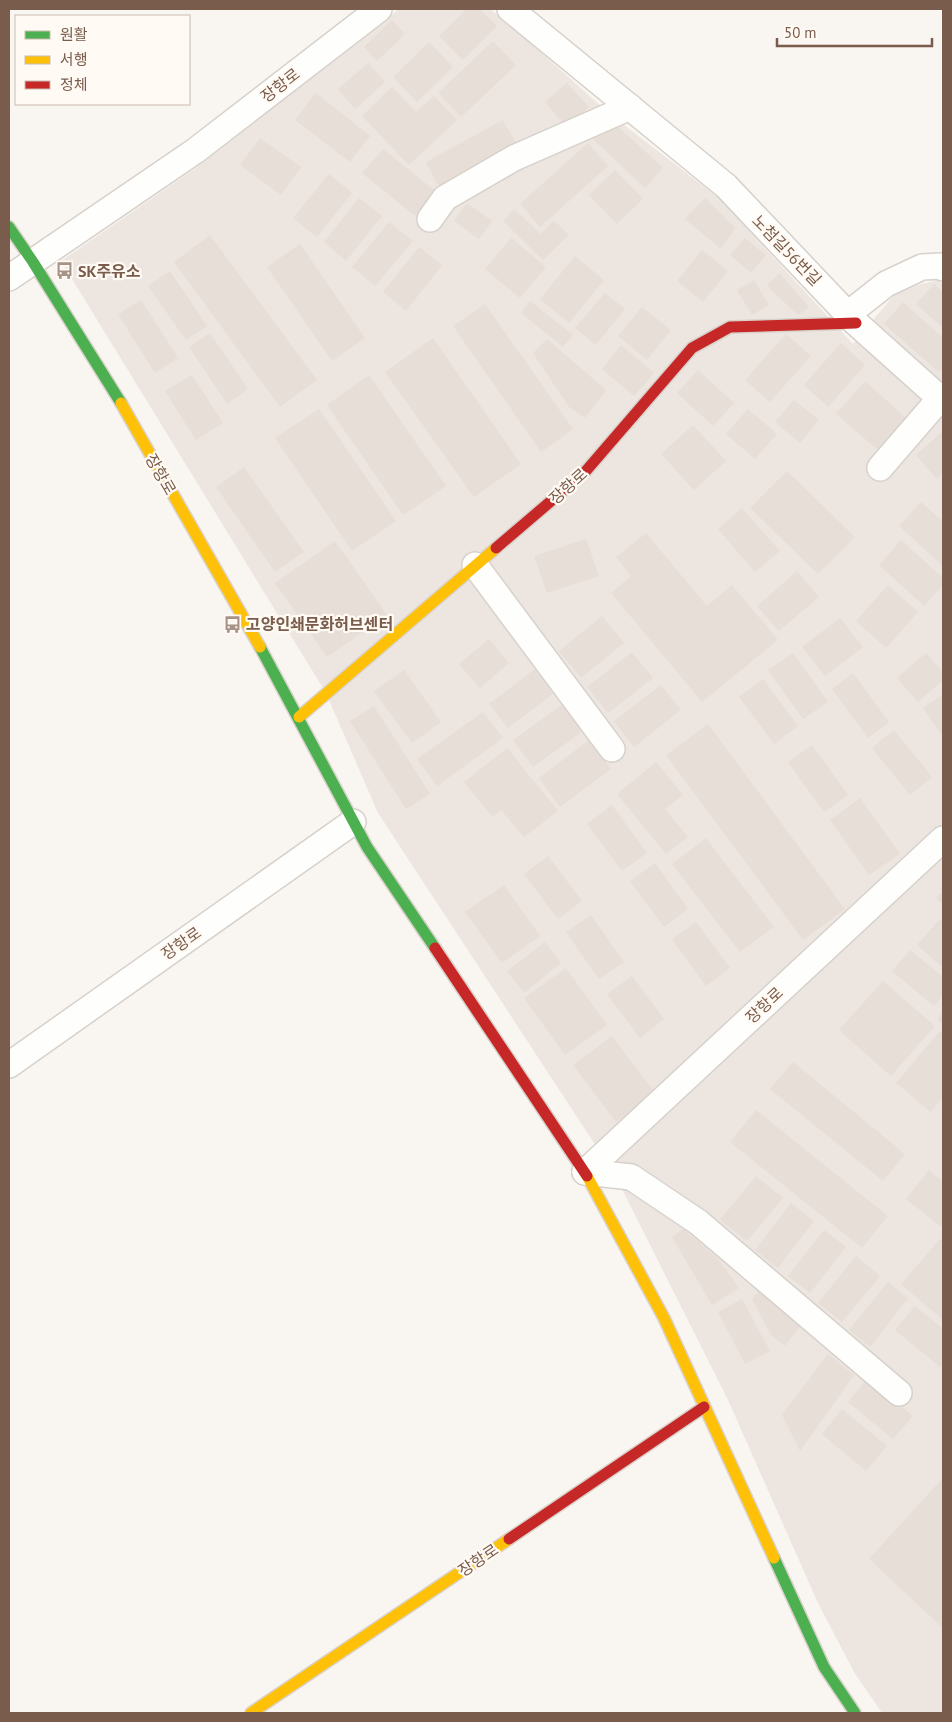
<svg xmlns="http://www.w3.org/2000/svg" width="952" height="1722" font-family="'PT Sans','Noto Sans KR',sans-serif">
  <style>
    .industrial { fill: #ede5e0 }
    .building { fill: #e6ded7 }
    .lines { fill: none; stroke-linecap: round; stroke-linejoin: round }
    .street-casing { stroke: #d7d1cb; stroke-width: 28 }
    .fast-casing { stroke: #d9d2cb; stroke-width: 14 }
    .slow-casing { stroke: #d9d2cb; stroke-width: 14 }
    .jam-casing { stroke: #d9d2cb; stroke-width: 14 }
    .street { stroke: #fefefd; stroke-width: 25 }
    .fast { stroke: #4caf50; stroke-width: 11 }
    .slow { stroke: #ffc107; stroke-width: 11 }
    .jam { stroke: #c62828; stroke-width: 11 }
    .labels { text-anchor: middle; stroke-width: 4.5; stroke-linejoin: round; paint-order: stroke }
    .street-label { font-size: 16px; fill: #7a5c4d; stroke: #fffaf3 }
    .poi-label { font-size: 16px; font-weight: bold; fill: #7a5c4d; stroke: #fffaf3; text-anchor: start }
  </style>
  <rect width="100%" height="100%" fill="#f9f5f0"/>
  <path class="industrial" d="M399,9h91l21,17 100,89 108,83 134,146 41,-49 24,-10 20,-5 5,4v1429h-61l-28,-41 -36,-69 -90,-203 -113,-225 -237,-362 -52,-120 -265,-432 132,-91z"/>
  <g class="building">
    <path d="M467,9h12l18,17 -34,34 -24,-24z"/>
    <path d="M392,20l13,14 -28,27 -13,-14z"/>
    <path d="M493,41l23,24 -55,52 -23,-24z"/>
    <path d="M429,42l24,25 -36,35 -24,-25z"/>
    <path d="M368,63l17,19 -30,27 -17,-20z"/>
    <path d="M567,83l22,24 -23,20 -21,-25z"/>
    <path d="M392,87l24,25 18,-16 23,24 -48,45 -47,-49z"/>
    <path d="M316,93l54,43 -20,26 -55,-42z"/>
    <path d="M503,120l14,25 -78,42 -13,-25z"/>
    <path d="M611,120l52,48 -18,20 -52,-49z"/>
    <path d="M260,138l41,29 -20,28 -41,-30z"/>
    <path d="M588,143l20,23 -68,61 -20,-23z"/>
    <path d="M383,149l52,42 -20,25 -53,-43z"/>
    <path d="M615,170l28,29 -26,25 -28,-29z"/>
    <path d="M329,174l23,19 -35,44 -24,-19z"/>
    <path d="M359,198l23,18 -36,45 -22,-19z"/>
    <path d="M705,198l30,30 -14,21 -36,-30z"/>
    <path d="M467,203l25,18 -13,18 -25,-18z"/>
    <path d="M514,209l27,25 13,-14 15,15 -26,25 -40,-39z"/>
    <path d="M389,222l24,19 -38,45 -23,-19z"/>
    <path d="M210,235l107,145 -37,27 -106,-145z"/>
    <path d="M511,238l35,29 -26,31 -35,-29z"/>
    <path d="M745,238l21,17 -15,18 -21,-18z"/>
    <path d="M300,244l65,94 -33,23 -65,-94z"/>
    <path d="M419,247l23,18 -36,46 -23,-19z"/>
    <path d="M702,250l26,21 -25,31 -26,-21z"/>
    <path d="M575,256l29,24 -35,43 -29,-24z"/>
    <path d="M170,271l37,55 -21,14 -38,-54z"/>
    <path d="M779,273l30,34 -11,8 -31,-29z"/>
    <path d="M754,280l15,25 -17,10 -15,-25z"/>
    <path d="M934,284l9,8v36l-27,-24z"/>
    <path d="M605,293l20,16 -29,36 -21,-17z"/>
    <path d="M141,300l37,58 -23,15 -37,-59z"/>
    <path d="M530,301l43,34 -10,12 -42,-34z"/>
    <path d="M903,302l40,36v29l-4,5 -55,-48z"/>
    <path d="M485,304l88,125 -32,23 -88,-126z"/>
    <path d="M642,307l29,23 -24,30 -29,-24z"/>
    <path d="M210,333l38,56 -21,15 -38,-57z"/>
    <path d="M786,334l25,22 -41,46 -25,-22z"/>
    <path d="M433,338l88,126 -47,33 -89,-125z"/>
    <path d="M547,339l59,51 -21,28 -16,-11 -36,-54z"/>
    <path d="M841,343l24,22 -37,42 -24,-22z"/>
    <path d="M621,345l33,28 -20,23 -32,-27z"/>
    <path d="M698,370l36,33 -21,23 -36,-33z"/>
    <path d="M192,375l31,48 -27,17 -31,-49z"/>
    <path d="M369,375l77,111 -43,29 -76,-110z"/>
    <path d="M865,381l41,37 -28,32 -42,-36z"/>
    <path d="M794,400l25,20 -19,23 -25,-21z"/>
    <path d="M319,409l77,112 -44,30 -77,-113z"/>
    <path d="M748,409l29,25 -22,25 -29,-25z"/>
    <path d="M693,425l33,36 -32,29 -33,-36z"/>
    <path d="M943,431v42l-6,6 -21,-24z"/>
    <path d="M244,467l60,85 -29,20 -59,-85z"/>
    <path d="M787,471l68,66 -37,37 -68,-66z"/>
    <path d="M921,502l22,20v44l-44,-40z"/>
    <path d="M742,508l38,43 -25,21 -37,-43z"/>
    <path d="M646,533l61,73 25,-21 46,55 -76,62 -91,-109 20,-17 -15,-19z"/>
    <path d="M586,539l13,37 -52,17 -13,-37z"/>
    <path d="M901,540l42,38v7l-19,21 -45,-41z"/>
    <path d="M335,541l52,74 -60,42 -52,-74z"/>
    <path d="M797,571l22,26 -40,34 -22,-25z"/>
    <path d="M888,585l30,27 -32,36 -30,-27z"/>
    <path d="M602,616l22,27 -43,35 -22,-27z"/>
    <path d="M840,618l23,29 -38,29 -23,-29z"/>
    <path d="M489,639l20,24 -29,25 -21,-24z"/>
    <path d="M632,652l21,26 -45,35 -21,-26z"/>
    <path d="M793,653l35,49 -25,17 -35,-49z"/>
    <path d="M926,653l17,19v8l-25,22 -21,-24z"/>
    <path d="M535,669l18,25 -45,34 -19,-24z"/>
    <path d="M404,670l37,52 -29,21 -38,-52z"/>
    <path d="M853,673l36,49 -21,16 -36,-49z"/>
    <path d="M763,679l35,47 -24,18 -35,-47z"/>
    <path d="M661,685l20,25 -47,37 -20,-26z"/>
    <path d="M942,695l1,2v40l-20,-29z"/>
    <path d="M563,704l20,27 -50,36 -20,-27z"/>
    <path d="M374,706l56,88 -24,15 -56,-88z"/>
    <path d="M483,712l20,26 -66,48 -20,-27z"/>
    <path d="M708,724l137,185 -42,31 -137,-185z"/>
    <path d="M894,730l38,47 -22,18 -38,-47z"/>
    <path d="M589,740l22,29 -51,38 -21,-29z"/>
    <path d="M812,745l36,50 -24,17 -36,-50z"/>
    <path d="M507,748l51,63 -34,26 -23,-27 -9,7 -28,-35z"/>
    <path d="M656,762l27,33 -18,14 23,28 -22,17 -49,-60z"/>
    <path d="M860,798l40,56 -31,21 -39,-55z"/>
    <path d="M612,805l35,48 -25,18 -35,-47z"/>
    <path d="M706,838l68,89 -34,25 -68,-88z"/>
    <path d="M548,856l34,45 -24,18 -34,-45z"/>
    <path d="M655,863l33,46 -24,18 -34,-46z"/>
    <path d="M504,885l36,51 -38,27 -37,-51z"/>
    <path d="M943,891v14l-7,-7z"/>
    <path d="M591,915l33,47 -25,17 -33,-47z"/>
    <path d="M940,919l3,3v46l-26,-23z"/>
    <path d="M696,922l34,46 -24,18 -34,-47z"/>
    <path d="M545,942l16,21 -37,30 -17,-22z"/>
    <path d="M910,950l33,27v18l-9,11 -42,-35z"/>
    <path d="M566,968l41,57 -42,30 -41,-57z"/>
    <path d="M632,976l32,43 -24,19 -33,-44z"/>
    <path d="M883,981l52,45 -44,50 -52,-46z"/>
    <path d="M943,1012v12l-6,-5z"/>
    <path d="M940,1031l3,3v63l-12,15 -35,-29z"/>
    <path d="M612,1036l43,57 -39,29 -43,-57z"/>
    <path d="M793,1062l112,92 -22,27 -113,-92z"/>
    <path d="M756,1110l132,106 -26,32 -132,-106z"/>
    <path d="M929,1170l14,12v40l-3,4 -34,-27z"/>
    <path d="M756,1176l27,22 -36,43 -27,-21z"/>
    <path d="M791,1203l23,18 -36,47 -23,-18z"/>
    <path d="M683,1229l34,29 22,30 -27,17 -40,-68z"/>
    <path d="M824,1230l22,17 -36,46 -22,-17z"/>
    <path d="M940,1239l3,2v79l-42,-36z"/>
    <path d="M856,1256l24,20 -38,46 -24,-19z"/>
    <path d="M888,1282l20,16 -38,49 -21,-17z"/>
    <path d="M759,1291l41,35 -15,20 -14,-11 -19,-36z"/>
    <path d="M742,1299l28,52 -25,13 -27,-52z"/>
    <path d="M915,1306l28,23v34l-3,4 -45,-37z"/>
    <path d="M828,1354l26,21 -54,76 -18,-36z"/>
    <path d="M867,1379l46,37 -20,23 -45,-37z"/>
    <path d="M842,1409l45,37 -21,25 -44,-37z"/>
    <path d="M943,1478v150l-74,-69z"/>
  </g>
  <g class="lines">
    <defs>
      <g id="street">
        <path d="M510,9l216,177 130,137 87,78"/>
        <path d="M430,219l15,-21 69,-40 116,-51"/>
        <path d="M9,278l186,-127 184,-142"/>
        <path d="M848,314l38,-30 36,-17 19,-1 2,2"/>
        <path d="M880,468l63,-73"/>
        <path d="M475,565l137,184"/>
        <path d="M9,1065l344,-243"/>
        <path d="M585,1172l358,-333"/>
        <path d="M585,1172l46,5 67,45 201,171"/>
      </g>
      <g id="fast">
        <path d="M9,227l24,35 88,141"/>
        <path d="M260,647l107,200 68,101"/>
        <path d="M774,1558l50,109 31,46"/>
      </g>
      <g id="slow">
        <path d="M121,403l139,244"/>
        <path d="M299,717l197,-169"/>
        <path d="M587,1176l77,142 110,240"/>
        <path d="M251,1713l258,-174"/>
      </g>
      <g id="jam">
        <path d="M496,548l89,-76 107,-124 38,-21 126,-4"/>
        <path d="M435,948l152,228"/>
        <path d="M509,1539l195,-132"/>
      </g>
    </defs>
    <use href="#street" class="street-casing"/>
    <use href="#fast" class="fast-casing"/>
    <use href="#slow" class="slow-casing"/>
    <use href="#jam" class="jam-casing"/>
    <use href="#street" class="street"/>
    <use href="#fast" class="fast"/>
    <use href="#slow" class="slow"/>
    <use href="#jam" class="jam"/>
  </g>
  <defs>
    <symbol id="bus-bare" viewBox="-9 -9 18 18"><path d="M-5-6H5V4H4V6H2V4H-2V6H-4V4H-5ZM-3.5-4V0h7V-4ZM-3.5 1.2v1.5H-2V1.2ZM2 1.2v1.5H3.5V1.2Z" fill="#a69286" stroke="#fffaf3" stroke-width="2.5" paint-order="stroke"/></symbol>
  </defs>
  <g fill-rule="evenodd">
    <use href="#bus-bare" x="52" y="258" width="25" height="25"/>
    <use href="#bus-bare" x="220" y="612" width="25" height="25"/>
  </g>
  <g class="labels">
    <g class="street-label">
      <text transform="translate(280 85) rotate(-38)" y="6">장항로</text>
      <text transform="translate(787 250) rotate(46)" y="6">노첨길56번길</text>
      <text transform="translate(161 474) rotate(60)" y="6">장항로</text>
      <text transform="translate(568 486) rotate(-42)" y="6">장항로</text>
      <text transform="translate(181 943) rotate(-35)" y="6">장항로</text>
      <text transform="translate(764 1005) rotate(-43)" y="6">장항로</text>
      <text transform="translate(478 1560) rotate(-34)" y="6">장항로</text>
    </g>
    <g class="poi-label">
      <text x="78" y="277">SK주유소</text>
      <text x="246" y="630">고양인쇄문화허브센터</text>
    </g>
  </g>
  <rect width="952" height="1722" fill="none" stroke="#7a5c4d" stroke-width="20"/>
  <rect x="15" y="15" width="175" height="90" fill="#fffaf3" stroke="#cabbb1"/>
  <rect x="25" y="31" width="25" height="8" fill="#4caf50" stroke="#cabbb1"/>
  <text x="60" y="40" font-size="15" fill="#7a5c4d">원활</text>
  <rect x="25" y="56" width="25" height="8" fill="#ffc107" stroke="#cabbb1"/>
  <text x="60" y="65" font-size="15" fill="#7a5c4d">서행</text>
  <rect x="25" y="81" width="25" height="8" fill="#c62828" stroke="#cabbb1"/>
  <text x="60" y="90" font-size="15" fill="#7a5c4d">정체</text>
  <path d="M777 38v8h155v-8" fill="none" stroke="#7a5c4d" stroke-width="2.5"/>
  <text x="784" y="38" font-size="15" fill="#7a5c4d" stroke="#fffaf3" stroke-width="4" paint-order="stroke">50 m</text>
</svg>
